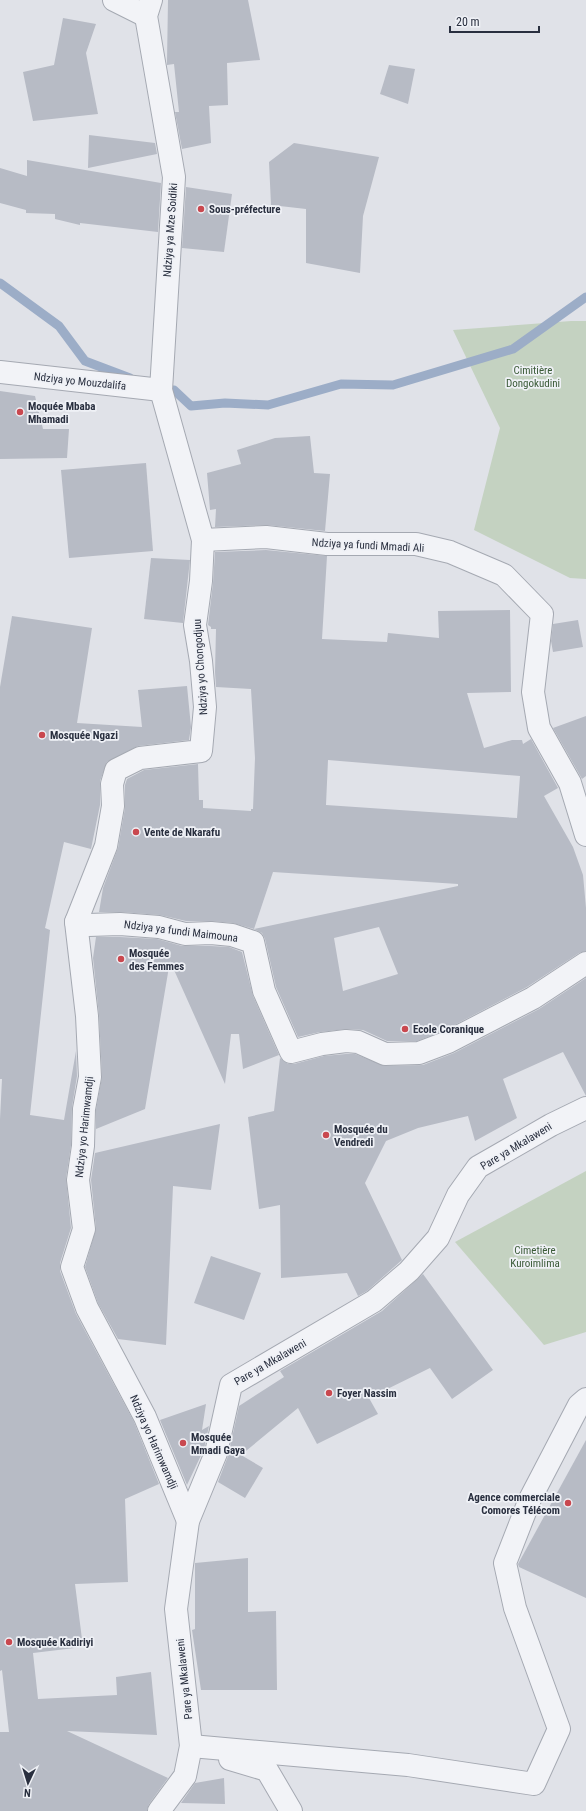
<svg xmlns="http://www.w3.org/2000/svg" width="586" height="1811" font-family="'Roboto Condensed',sans-serif">
  <style>
    .green { fill: #c4d2c1 }
    .lines { fill: none; stroke-linecap: round; stroke-linejoin: round }
    .stream { stroke: #9cadc7; stroke-width: 9 }
    .building { fill: #b7bbc5; fill-rule: evenodd }
    .minor-casing { stroke: #a5a9b2; stroke-width: 24 }
    .minor { stroke: #f2f3f7; stroke-width: 22 }
    .poi-dot { fill: #c9484f; stroke: #eff1f6; stroke-width: 1.5 }
    .labels { text-anchor: middle; stroke-width: 3.5; stroke-linejoin: round; paint-order: stroke }
    .poi-label { font-size: 11px; font-weight: bold; fill: #292f3f; stroke: #eff1f6; text-anchor: start }
    .street-label { font-size: 11px; fill: #292f3f; stroke: #eff1f6 }
    .park-label { font-size: 11px; fill: #3a5a37; stroke: #eff1f6 }
  </style>
  <rect width="100%" height="100%" fill="#e0e2e8"/>
  <g class="green">
    <path d="M571,321h15v258l-16,-1 -96,-48 26,-102 -47,-98z"/>
    <path d="M586,1171v161l-42,13 -89,-103z"/>
  </g>
  <g class="lines">
    <g class="stream">
      <path d="M0,283l59,43 26,35 45,17"/>
      <path d="M161,390h13l17,16 34,-3 43,2 73,-21 52,1 120,-36 73,-52"/>
    </g>
  </g>
  <g class="building">
    <path d="M168,0h80l12,60 -33,3 1,42 -19,1 2,37 -29,6 -7,-37h4l-5,-48 -7,1v-3z"/>
    <path d="M63,18l33,6 -10,29 12,61 -65,7 -10,-49 31,-7z"/>
    <path d="M389,65l26,4 -7,35 -28,-10z"/>
    <path d="M89,135l66,8 2,11 -69,14z"/>
    <path d="M294,143l85,14 -16,59 -3,57 -54,-10v-54l-35,-4 -2,-43z"/>
    <path d="M27,160l134,23 -3,49 -78,-9v2l-25,-6v-5l-29,-1v-3l-26,-7v-35l27,8z"/>
    <path d="M186,187l46,7 -8,58 -42,-4z"/>
    <path d="M0,391l35,5 8,33h26l-2,29 -67,1z"/>
    <path d="M310,436l4,37 16,1 -5,57 -58,-6 -52,2 1,-18 -6,1 -3,-37 34,-9 -4,-14 38,-12z"/>
    <path d="M146,463l7,88 -84,7 -8,-88z"/>
    <path d="M266,550l61,6 -5,83 65,3 1,-9 51,5 -1,-27 72,-1 1,82 -44,1 17,55 28,-8h10l1,4 8,-5 27,49 -14,8 29,51 10,28 3,33v43l-7,2 -52,34 -84,44 -26,10h-30l-24,-11 -16,-1 -27,3 -22,5 -22,-50 -11,-48 -3,-6 -8,-4 204,-43v-2l-185,-12 -19,57 -21,-6 -22,-2h-25l-26,-6 -39,-3h-22l4,-24 15,-40 7,-40v-23l2,-6 17,-9 54,-6 1,36h4v8l48,3v-2h2l2,-51 -4,-69 -35,-2 -1,-15 1,-43h-5v-2l-3,-2 5,-42 2,-31zM328,760l192,16 -3,42 -191,-13zM379,927l19,47 -55,17 -9,-53z"/>
    <path d="M151,558l39,2 -7,63 -39,-4z"/>
    <path d="M12,616l80,12 -15,95 65,4 -4,-37 49,-4 4,41 -2,13 -51,6 -31,16 -7,19v24l-9,44 -27,-7 -19,86 5,2 -20,185 34,5 12,-69 1,25 -5,31 -1,38 -5,33 5,50 -11,35v8l16,43 58,108 25,62 -34,15 3,83 -53,2 8,63 -50,6 5,46 79,-4 -1,-18 35,-5 6,63 -90,-4 101,47 -19,26 -2,7h-147v-79h9l-7,-62 -2,1v-552l2,-40h-2v-392z"/>
    <path d="M578,620l5,27 -30,5 -2,-11 2,-17z"/>
    <path d="M586,716v60l-4,3 -29,-51z"/>
    <path d="M96,937h24l37,2 25,7h29l18,1 13,5 11,44 26,59 -36,14 -4,-35h-8l-6,50 -55,-123 -25,148 -49,20v-19l6,-33 -3,-62 -6,-57z"/>
    <path d="M586,978v118l-23,-44 -60,27 14,39 -42,23 -7,-25 -50,12 -32,13 -21,42 37,77 -35,31 -9,5 -11,-23 -66,5 -1,-73 -21,4 -11,-92 26,-6 6,-53 8,6h6l30,-8 22,-2h9l30,12 38,-1 31,-12 85,-44z"/>
    <path d="M220,1124l-9,66 -38,-4 -7,159 -48,-6 -20,-36 -13,-36 11,-39 -5,-48 4,-27z"/>
    <path d="M211,1256l50,17 -17,47 -50,-17z"/>
    <path d="M423,1274l70,96 -41,29 -22,-31 -61,30 9,16 -61,30 -19,-36 -57,47 22,13 -18,30 -27,-16 10,-26 11,-50 45,-29 -4,-6 102,-60z"/>
    <path d="M206,1404l-4,26 7,-4 -5,23 -17,36 -27,-65z"/>
    <path d="M586,1440v158l-67,-31 -1,-3z"/>
    <path d="M248,1558v54l28,-1 1,79h-76l-9,-60 3,-1v-66z"/>
    <path d="M224,1778l1,26 -44,-1 14,-20z"/>
  </g>
  <g class="lines">
    <defs>
      <g id="minor">
        <path d="M114,0l32,16"/>
        <path d="M151,0l-5,16 28,161 -13,213 42,150 -2,41 -6,44 6,36 4,46 -4,44 -61,7 -24,12 -4,14 1,22 -7,40 -30,76 11,94 3,61 -6,32 -1,37 -5,34 6,49 -12,38 15,41 58,109 43,104"/>
        <path d="M0,372l161,18"/>
        <path d="M203,540l63,-3 61,7h89l34,8 54,23 38,39 -9,78 6,36 31,55 16,52"/>
        <path d="M76,922l12,3 32,-1 39,3 26,7 26,-1 21,2 21,7 11,49 27,61 31,-8 24,-3 12,1 27,12 34,-1 29,-11 85,-44 53,-35"/>
        <path d="M191,1746l217,19 126,19 25,-55 -44,-121 -10,-45 25,-64 49,-94 7,-6"/>
        <path d="M230,1759l37,11 24,41"/>
        <path d="M159,1811l26,-35 6,-30 -15,-137 12,-88 28,-68 15,-68 143,-84 35,-30 29,-33 20,-43 20,-28 73,-42 35,-17"/>
      </g>
    </defs>
    <use href="#minor" class="minor-casing"/>
    <use href="#minor" class="minor"/>
  </g>
  <g class="poi-dot">
    <circle cx="201" cy="209" r="4"/>
    <circle cx="20" cy="412" r="4"/>
    <circle cx="42" cy="735" r="4"/>
    <circle cx="136" cy="832" r="4"/>
    <circle cx="121" cy="959" r="4"/>
    <circle cx="405" cy="1029" r="4"/>
    <circle cx="326" cy="1135" r="4"/>
    <circle cx="329" cy="1393" r="4"/>
    <circle cx="183" cy="1443" r="4"/>
    <circle cx="568" cy="1503" r="4"/>
    <circle cx="9" cy="1642" r="4"/>
  </g>
  <g class="labels">
    <g class="poi-label">
      <text x="209" y="213">Sous-préfecture</text>
      <text x="28" y="410">Moquée Mbaba<tspan x="28" dy="13">Mhamadi</tspan></text>
      <text x="50" y="739">Mosquée Ngazi</text>
      <text x="144" y="836">Vente de Nkarafu</text>
      <text x="129" y="957">Mosquée<tspan x="129" dy="13">des Femmes</tspan></text>
      <text x="413" y="1033">Ecole Coranique</text>
      <text x="334" y="1133">Mosquée du<tspan x="334" dy="13">Vendredi</tspan></text>
      <text x="337" y="1397">Foyer Nassim</text>
      <text x="191" y="1441">Mosquée<tspan x="191" dy="13">Mmadi Gaya</tspan></text>
      <text x="560" y="1501" text-anchor="end">Agence commerciale<tspan x="560" dy="13">Comores Télécom</tspan></text>
      <text x="17" y="1646">Mosquée Kadiriyi</text>
    </g>
    <g class="street-label">
      <text transform="translate(170 230) rotate(-86)" y="4">Ndziya ya Mze Soidiki</text>
      <text transform="translate(80 381) rotate(6)" y="4">Ndziya yo Mouzdalifa</text>
      <text transform="translate(368 545) rotate(3)" y="4">Ndziya ya fundi Mmadi Ali</text>
      <text transform="translate(200 667) rotate(-94)" y="4">Ndziya yo Chongodjuu</text>
      <text transform="translate(181 931) rotate(7)" y="4">Ndziya ya fundi Maimouna</text>
      <text transform="translate(84 1127) rotate(-84)" y="4">Ndziya yo Harimwamdji</text>
      <text transform="translate(516 1146) rotate(-31)" y="4">Pare ya Mkalaweni</text>
      <text transform="translate(270 1362) rotate(-30)" y="4">Pare ya Mkalaweni</text>
      <text transform="translate(154 1442) rotate(66)" y="4">Ndziya yo Harimwamdji</text>
      <text transform="translate(184 1679) rotate(-96)" y="4">Pare ya Mkalaweni</text>
    </g>
    <g class="park-label">
      <text x="533" y="374">Cimitière<tspan x="533" dy="13">Dongokudini</tspan></text>
      <text x="535" y="1254">Cimetière<tspan x="535" dy="13">Kuroimlima</tspan></text>
    </g>
  </g>
  <g transform="translate(28 1783) rotate(184)" stroke="#eff1f6" stroke-width="3" paint-order="stroke">
  <path d="M0-3L7 15L0 10L-7 15Z" fill="#292f3f"/>
  <text y="-6" font-size="11" font-weight="bold" text-anchor="middle" fill="#292f3f">N</text>
  </g>
  <path d="M450 26v6h89v-6" fill="none" stroke="#292f3f" stroke-width="2"/>
  <text x="456" y="26" font-size="12" fill="#292f3f" stroke="#eff1f6" stroke-width="3" paint-order="stroke">20 m</text>
</svg>
